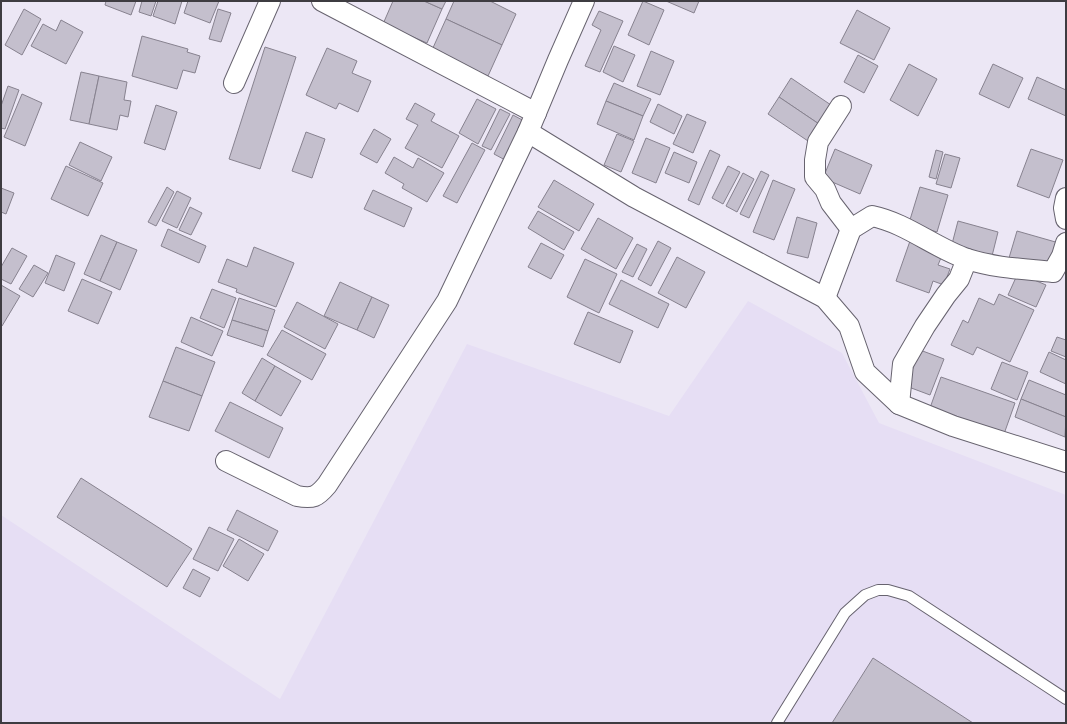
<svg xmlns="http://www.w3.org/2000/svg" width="1067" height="724" font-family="Figtree,sans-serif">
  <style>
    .built { fill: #e6def4 }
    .building { fill: #c4bfcd; stroke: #87828f }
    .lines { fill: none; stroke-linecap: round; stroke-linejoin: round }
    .service-casing { stroke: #67636f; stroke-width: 12 }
    .minor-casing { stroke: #67636f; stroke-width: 22 }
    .service { stroke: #fff; stroke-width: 10 }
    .minor { stroke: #fff; stroke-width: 20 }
  </style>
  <rect width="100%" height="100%" fill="#ece7f5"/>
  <path class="built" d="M748,301l94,52 37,70 187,72v228h-1065v-208l279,184 187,-355 202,72z"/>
  <g class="building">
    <path d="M106,1h30l-5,14 -26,-10z"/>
    <path d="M142,1h14l-5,15 -12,-4z"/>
    <path d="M158,1h24l-7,23 -22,-8z"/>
    <path d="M188,1h31l-9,22 -26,-10z"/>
    <path d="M393,1h31l18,8 -15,34 -44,-19z"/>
    <path d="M424,1h22l-4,8z"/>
    <path d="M454,1h36l26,13 -14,31 -56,-26z"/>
    <path d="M643,1l21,9 -15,35 -21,-10z"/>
    <path d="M666,1h33l-5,12z"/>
    <path d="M24,9l17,10 -19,36 -17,-10z"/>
    <path d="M218,9l13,4 -10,29 -12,-3z"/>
    <path d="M857,10l33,18 -16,32 -34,-17z"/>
    <path d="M599,11l24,10 -23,51 -15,-6 16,-36 -9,-5z"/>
    <path d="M446,19l56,26 -14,31 -56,-26z"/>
    <path d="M61,20l22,12 -17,32 -35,-18 12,-22 13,7z"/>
    <path d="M142,36l46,13 -1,3 13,4 -5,17 -12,-3 -6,19 -45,-13z"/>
    <path d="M614,46l21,9 -12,27 -20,-10z"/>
    <path d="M265,47l31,10 -36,112 -31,-10z"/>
    <path d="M327,48l30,13 -5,12 19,8 -13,31 -19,-9 -3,6 -30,-14z"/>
    <path d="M651,51l23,10 -14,34 -23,-9z"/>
    <path d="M858,55l20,11 -14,27 -20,-11z"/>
    <path d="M909,64l28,15 -19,37 -28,-16z"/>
    <path d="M993,64l30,14 -14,30 -30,-14z"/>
    <path d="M81,72l18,4 -10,48 -19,-4z"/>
    <path d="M99,76l28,6 -3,18 7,1 -3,16 -8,-2 -3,15 -28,-6z"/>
    <path d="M1037,77l29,13v26l-38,-17z"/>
    <path d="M791,78l40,27 -12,19 -40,-27z"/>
    <path d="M614,83l37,16 -8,17 -37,-15z"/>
    <path d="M8,86l11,4 -14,39 -4,-1v-22z"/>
    <path d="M22,94l20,9 -17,43 -21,-9z"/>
    <path d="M779,97l40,27 -11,17 -40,-27z"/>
    <path d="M477,99l19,10 -18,35 -19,-11z"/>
    <path d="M606,101l37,15 -9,24 -37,-16z"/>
    <path d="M415,103l20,11 -4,7 28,15 -17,32 -37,-20 13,-23 -12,-6z"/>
    <path d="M658,104l24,12 -8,18 -24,-12z"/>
    <path d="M156,105l21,7 -12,38 -21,-7z"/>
    <path d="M500,109l10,5 -19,36 -9,-4z"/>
    <path d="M687,114l19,8 -13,31 -20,-9z"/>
    <path d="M513,115l13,7 -19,39 -13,-7z"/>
    <path d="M374,129l17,10 -14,24 -17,-9z"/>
    <path d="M306,132l19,7 -13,39 -20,-7z"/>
    <path d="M617,134l17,7 -13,31 -17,-7z"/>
    <path d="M646,138l24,10 -14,35 -24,-10z"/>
    <path d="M80,142l32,15 -11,24 -32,-16z"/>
    <path d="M472,143l13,7 -28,53 -14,-7z"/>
    <path d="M835,149l37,16 -12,29 -37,-16z"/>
    <path d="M1031,149l32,11 -14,38 -32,-12z"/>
    <path d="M710,150l10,5 -21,50 -11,-5z"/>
    <path d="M936,150l7,2 -7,27 -7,-2z"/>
    <path d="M674,152l23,10 -8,21 -24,-10z"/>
    <path d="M945,154l15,4 -9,30 -15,-4z"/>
    <path d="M394,157l19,11 5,-10 26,15 -17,29 -25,-14 2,-4 -19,-11z"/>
    <path d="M66,166l37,17 -15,33 -37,-17z"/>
    <path d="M728,166l12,6 -17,32 -11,-6z"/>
    <path d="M761,171l8,4 -20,43 -9,-4z"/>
    <path d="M743,173l11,6 -17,33 -11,-6z"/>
    <path d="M554,180l40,24 -15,27 -41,-24z"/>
    <path d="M773,180l22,9 -21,51 -21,-8z"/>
    <path d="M167,187l7,5 -18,34 -8,-4z"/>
    <path d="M920,187l28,8 -11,37 -28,-9z"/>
    <path d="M1,188l13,5 -8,21 -5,-2z"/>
    <path d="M373,190l39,18 -8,19 -40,-18z"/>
    <path d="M177,191l14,7 -14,30 -15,-7z"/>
    <path d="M190,207l12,6 -11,22 -12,-5z"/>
    <path d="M538,211l36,21 -10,18 -36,-22z"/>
    <path d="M797,217l20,6 -9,35 -21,-5z"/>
    <path d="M598,218l35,20 -17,31 -35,-20z"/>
    <path d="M958,221l40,11 -6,24 -40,-12z"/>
    <path d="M168,229l38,17 -7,17 -38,-17z"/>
    <path d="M1017,231l42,12 -8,27 -42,-12z"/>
    <path d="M101,235l16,7 -17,39 -16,-7z"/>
    <path d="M658,241l13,7 -20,38 -13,-7z"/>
    <path d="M910,241l33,12 -5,12 12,4 -6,16 -11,-4 -4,12 -33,-12z"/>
    <path d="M117,242l20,8 -17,40 -20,-9z"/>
    <path d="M541,243l23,12 -13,24 -23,-12z"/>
    <path d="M637,244l10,5 -14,28 -11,-5z"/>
    <path d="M254,247l40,16 -18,44 -40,-15 1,-3 -19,-7 9,-23 20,8z"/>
    <path d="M12,248l15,8 -16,28 -10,-5v-12z"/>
    <path d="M56,255l19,8 -11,28 -19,-8z"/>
    <path d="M677,257l28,15 -19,36 -28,-15z"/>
    <path d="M585,259l32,15 -18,39 -32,-16z"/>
    <path d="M34,265l14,8 -15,24 -14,-8z"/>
    <path d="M1018,273l28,12 -10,22 -28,-12z"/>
    <path d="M82,279l30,13 -14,32 -30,-13z"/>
    <path d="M621,280l48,24 -11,24 -49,-24z"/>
    <path d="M340,282l32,15 -15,33 -33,-14z"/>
    <path d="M1,285l19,11 -18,30 -1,-1z"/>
    <path d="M212,289l24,9 -12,30 -24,-10z"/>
    <path d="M999,294l35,16 -24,52 -33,-15 -4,8 -22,-10 12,-25 5,3 11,-25 15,7z"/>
    <path d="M372,297l17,8 -15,33 -17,-8z"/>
    <path d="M239,298l36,12 -7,21 -36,-11z"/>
    <path d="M297,302l41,22 -13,25 -41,-22z"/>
    <path d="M588,312l45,19 -13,32 -46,-19z"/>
    <path d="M191,317l32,14 -11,25 -31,-14z"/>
    <path d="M232,320l36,11 -5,16 -36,-12z"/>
    <path d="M282,330l44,24 -14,26 -45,-25z"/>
    <path d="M1057,337l9,3v17l-15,-6z"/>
    <path d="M176,347l39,15 -13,34 -39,-15z"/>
    <path d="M920,350l24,9 -14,36 -24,-9z"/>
    <path d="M1049,352l17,8v24l-26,-12z"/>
    <path d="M262,358l13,8 -20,35 -13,-8z"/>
    <path d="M1002,362l26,10 -11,28 -26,-11z"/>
    <path d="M275,366l26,15 -20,35 -26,-15z"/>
    <path d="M941,377l74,26 -11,31 -74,-26z"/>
    <path d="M1029,380l37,15v22l-45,-18z"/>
    <path d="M163,381l39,15 -13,35 -40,-14z"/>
    <path d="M1021,399l45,18 -1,20 -50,-20z"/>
    <path d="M230,402l53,26 -14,30 -54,-27z"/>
    <path d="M81,478l111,71 -25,38 -110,-70z"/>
    <path d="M237,510l41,21 -10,20 -41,-21z"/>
    <path d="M209,527l25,12 -16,32 -25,-12z"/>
    <path d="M239,539l25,15 -16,27 -25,-15z"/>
    <path d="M193,569l17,9 -10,19 -17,-9z"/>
    <path d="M873,658l100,65h-141z"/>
  </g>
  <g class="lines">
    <defs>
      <path id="service" d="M777,723l68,-110 20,-18 13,-5h10l21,6 157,103"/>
      <g id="minor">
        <path d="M322,1l214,112"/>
        <path d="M584,1l-26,59 -30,72 106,65 191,101 24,28 16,46 34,32 54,22 113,36"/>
        <path d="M234,83l36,-82"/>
        <path d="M841,106l-23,36 -3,18v17l10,12 6,14 20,26"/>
        <path d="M1066,198l-2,10 2,11"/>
        <path d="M825,298l26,-69 21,-13c34,7 63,32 95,43 28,9 58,10 86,13l9,-16 4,-13"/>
        <path d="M899,404l4,-40 22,-38 21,-31 13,-16 8,-20"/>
        <path d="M226,461l71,35c16,3 20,1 30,-11l120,-184 81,-169"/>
      </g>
    </defs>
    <use href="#service" class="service-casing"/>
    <use href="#minor" class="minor-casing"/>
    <use href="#service" class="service"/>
    <use href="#minor" class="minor"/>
  </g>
  <rect width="1067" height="724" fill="none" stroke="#3e3c41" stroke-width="4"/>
</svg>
